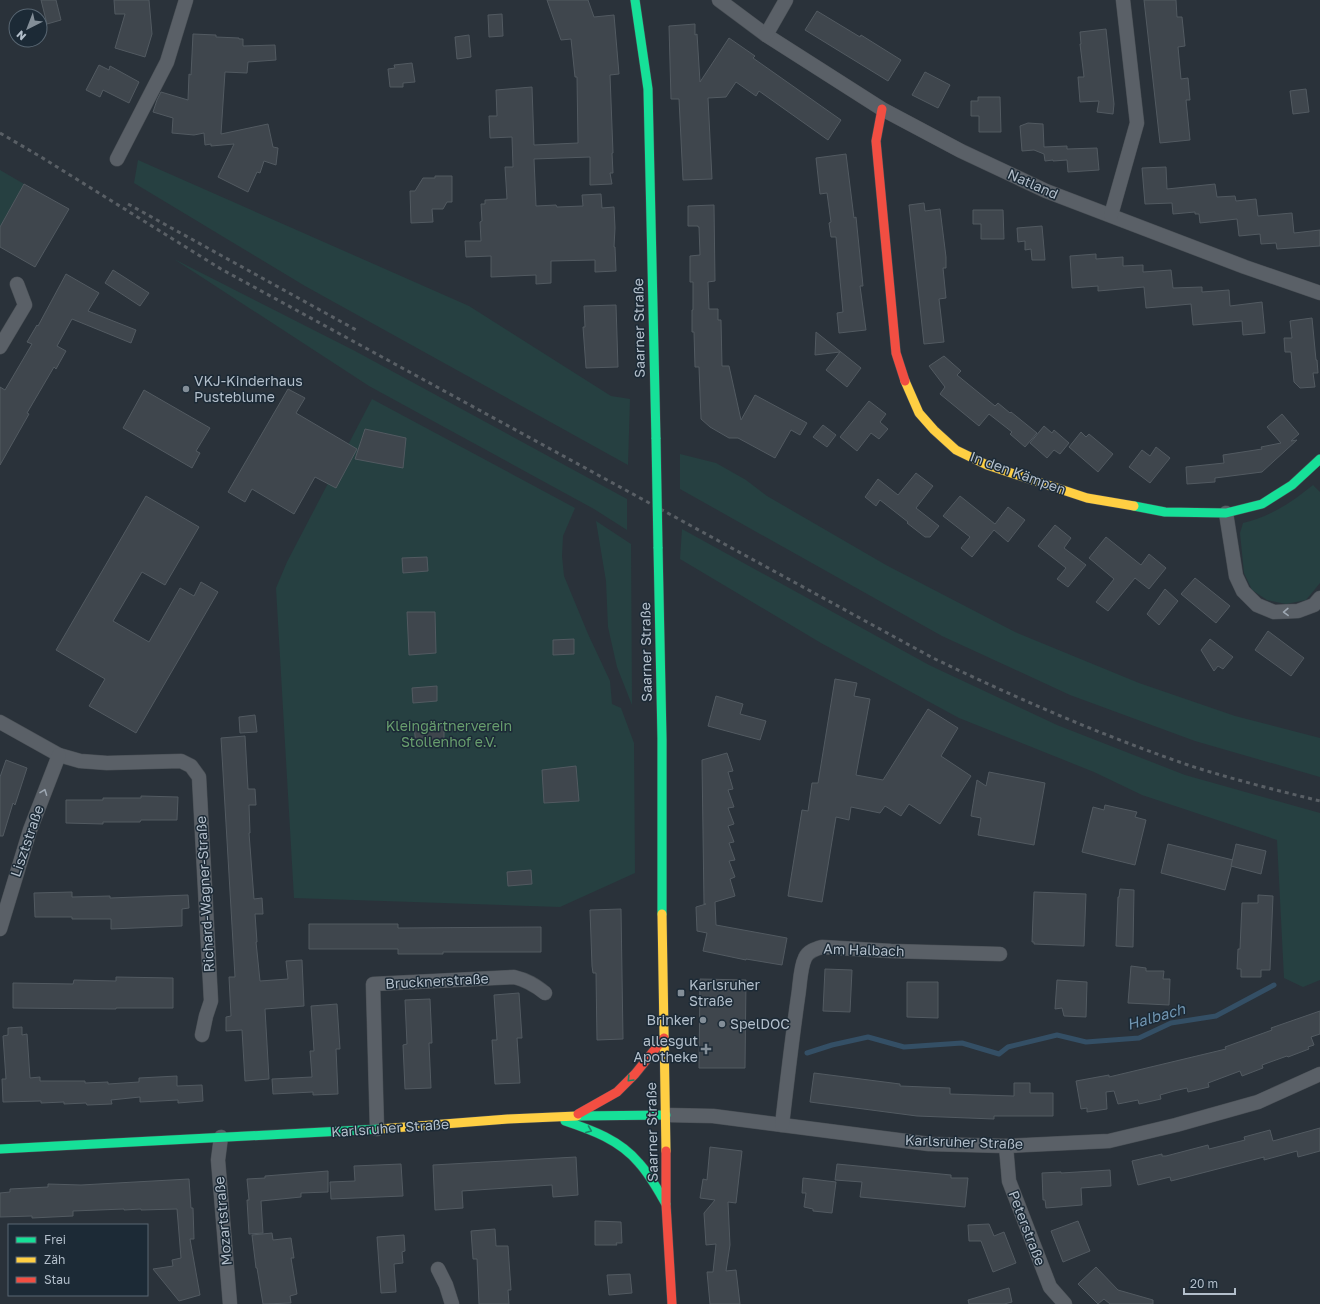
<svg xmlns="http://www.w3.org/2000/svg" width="1320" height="1304" font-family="'Golos Text',sans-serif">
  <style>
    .green { fill: #264041 }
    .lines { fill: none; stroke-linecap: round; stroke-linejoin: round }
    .stream { stroke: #344f65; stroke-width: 5 }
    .building { fill: #3f464d; stroke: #525a61 }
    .street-casing { stroke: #484e54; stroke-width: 15 }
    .fast-casing { stroke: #484e54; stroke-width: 10 }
    .slow-casing { stroke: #484e54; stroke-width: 10 }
    .jam-casing { stroke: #484e54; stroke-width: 10 }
    .street { stroke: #5a6067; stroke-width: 14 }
    .fast { stroke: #16e098; stroke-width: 9 }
    .slow { stroke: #ffcf43; stroke-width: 9 }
    .jam { stroke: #f24e42; stroke-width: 9 }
    .rail { stroke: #595f65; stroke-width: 3; stroke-dasharray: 4 4; stroke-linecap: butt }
    .fast-bridge-casing { stroke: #484e54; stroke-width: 10; stroke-linecap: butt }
    .fast-bridge { stroke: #16e098; stroke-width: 9 }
    .oneway { stroke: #9da7b2 }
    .oneway2 { stroke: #198567 }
    .poi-dot { fill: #838e98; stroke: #1c2a36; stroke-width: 1.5 }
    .labels { text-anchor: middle; stroke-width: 3; stroke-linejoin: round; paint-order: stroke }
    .street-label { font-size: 14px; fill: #b3bfcb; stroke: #1c2a36 }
    .poi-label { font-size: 14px; fill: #b3bfcb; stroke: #1c2a36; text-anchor: start }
    .park-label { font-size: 14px; fill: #689e6e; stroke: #1c2a36 }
    .water-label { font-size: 15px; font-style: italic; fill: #7095b1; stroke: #1c2a36 }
  </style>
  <rect width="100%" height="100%" fill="#2a323a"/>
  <g class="green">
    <path d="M138,160l331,146 142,90 19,3 -2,66 -323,-179 -171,-103z"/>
    <path d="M0,170l24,14 -24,43z"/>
    <path d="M174,259l181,92 272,148v31l-33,-21 -225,-123z"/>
    <path d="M372,399l203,109 -12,28 -1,20 2,20 24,58 22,47 2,23 9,4 13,35 1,130 -75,34 -266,-9 -18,-310 11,-26z"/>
    <path d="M680,454l36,9 30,17 21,16 119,69 129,67 124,51 96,33 85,22v39l-125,-36 -125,-46 -128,-59 -262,-147z"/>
    <path d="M1313,485l7,7v91l-14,17 -20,4 -19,-4 -15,-10 -8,-17 -4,-40 3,-10c27,-6 49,-21 70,-38z"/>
    <path d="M596,521l35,23 1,161 -15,-38 -9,-40 -2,-46z"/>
    <path d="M682,529l247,136 128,60 128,50 135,38v167l-17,7 -19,-9 -7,-138 -135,-45 -48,-23 -135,-54 -138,-75 -141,-84z"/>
  </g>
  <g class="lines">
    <path class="stream" d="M807,1053l25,-8 36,-8 36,10 58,-4 37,11 9,-7 49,-12 29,7 53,-4 32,-15 45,-7 58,-31"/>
  </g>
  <g class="building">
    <path d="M41,0h15l5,20 -14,4z"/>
    <path d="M114,0h35l3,34 -7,23 -30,-9 10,-34h-10z"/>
    <path d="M547,0h41l6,17 20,-2 5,59 -9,1 3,78h-1l1,20h-3l2,11 -22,1v-28l-56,2 2,47 20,-1 1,2 26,-1 -1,-11 19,-1 1,14 12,-1 1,21 -1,19h1l1,24 -21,1v-12l-44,1v22l-15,1v-9l-45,2v-21l-25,1 -1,-16h16l-1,-19 2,-1 -1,-17h4v-4l22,-1 -2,-32h8l-1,-30 -22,1 -1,-22h8l-1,-26 36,-3 2,58 44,-2 -1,-66h-2l-4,-38 -10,1z"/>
    <path d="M1144,0h32l1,17h5l3,29 -7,1 3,32 7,-1 2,22h-4l4,40 -30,3z"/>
    <path d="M817,11l43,26 1,-2 40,25 -13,21 -83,-51z"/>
    <path d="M502,14l1,22 -14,1 -1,-22z"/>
    <path d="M695,24v11l2,-1 3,48 29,-44 26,18 -2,2 88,62 -13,20 -69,-49 -3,5 -20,-14 -10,15 -18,1 4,81 -29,1 -4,-81h-8l-2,-73z"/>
    <path d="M1106,29l8,75 -1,10 -16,-2 2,-11 -19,1 -2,-25h6l-4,-33h1l-1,-12z"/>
    <path d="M193,34l23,1v2l23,1v1h4v7l32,-1 1,15 -28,2 -1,11 -22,-1 -4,62 47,-10 5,23 5,1 -2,17 -12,-4 -4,12 -3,-1 -9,20 -30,-15 16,-33 -23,2v-2l-6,1 -1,-12 -10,2 -22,-2 1,-15 -20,-6 4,-12 4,-8 27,8 1,-26 2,1z"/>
    <path d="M469,35l2,22 -14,2 -2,-22z"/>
    <path d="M412,63l3,19 -12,1v4h-13l-2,-18 7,-1 -1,-3z"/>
    <path d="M99,65l10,5 1,-4 29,16 -10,21 -26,-13 -3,7 -14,-7z"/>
    <path d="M925,72l25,13 -12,23 -26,-13z"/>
    <path d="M1306,89l3,23 -16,2 -3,-23z"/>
    <path d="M978,97h22l1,35h-22v-16h-8v-15h7z"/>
    <path d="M1028,123l15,1 1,23 23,-1v3l30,-1 2,22 -31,2 -1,-12 -14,1v-1l-8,1 -1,-7 -10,-4 -12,1 -2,-25z"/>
    <path d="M846,154l8,64 2,-1 7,69h-3l6,44 -27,3 -2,-20 6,-1 -7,-75h-5l-2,-14 2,-1 -4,-29 -7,1 -4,-36z"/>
    <path d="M1166,167l1,22 48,-5 2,13 18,-1 1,5 20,-2 2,17 34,-3 2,20 26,-3v16l-43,3 -1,-6 -15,1 -1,-10 -21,2 -2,-17 -37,4 -1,-9h-4v-2l-22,2 -1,-11 -27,1 -3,-36z"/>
    <path d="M435,176h17v26h-5l-4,7h-11l1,13 -22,1 -1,-32h5l8,-13h12z"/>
    <path d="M24,184l45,25 -34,58 -35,-20v-20z"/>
    <path d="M924,203l1,8 15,-2 6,48v11h-3l3,30 -7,1 5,43 -20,2 -15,-139z"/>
    <path d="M714,205l1,76 -7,1 1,27h9v11h3l1,46h7l12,54 14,-25 52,28 -7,12 -9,-5 -16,28 -37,-20h-9l-19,-11 -9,-8 -2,-52h-4l-1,-35h-2v-22h1v-28h-3v-26l10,-1 -1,-28h-1v-1h-10v-20z"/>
    <path d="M973,210h30l1,29h-23v-15h-8z"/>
    <path d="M1042,226l3,34h-13l-1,-11 -6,1v-9l-7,1 -1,-14z"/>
    <path d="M1096,254v5l27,-2v9l20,-1v7l28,-2 2,18 29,-1v5l27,-2 1,16 32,-4 3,31 -22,2 -1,-14 -49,4 -2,-21 -45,4 -2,-21 -46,4v-5l-26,2 -2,-32z"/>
    <path d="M113,270l36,23 -9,13 -35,-23z"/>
    <path d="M66,274l33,19 -11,18 48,19 -5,13 -59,-24 -15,27 9,5 -10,18 -2,-2 -27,46 2,1 -29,51v-78l5,3 27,-46 -5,-2 10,-17 1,1z"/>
    <path d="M616,305l2,62 -32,1 -3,-41h2l-1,-21z"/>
    <path d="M1312,318l4,42h1l1,13h-5l2,14 -15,1 -6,-6 -3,-30h-6l-1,-14h8l-2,-17z"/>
    <path d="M816,332l45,36 -14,19 -21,-17 14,-18 -25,3z"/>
    <path d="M944,356l17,15 -4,4 38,31 3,-3 12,10 1,-1 26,21 -12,14 -15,-13 2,-2 -23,-18 -10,12 -39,-32 5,-7 -16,-21z"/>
    <path d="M288,389l17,9 -9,15 61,36 -21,39 -21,-11 -21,37 -42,-25 -7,13 -17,-10z"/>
    <path d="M144,390l66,38 -14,23 4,2 -8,15 -69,-40z"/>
    <path d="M869,401l17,13 -6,8 8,7 -9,10 -8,-6 -14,18 -17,-14z"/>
    <path d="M1282,414l17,20 -8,7 6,-1 -35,32 -47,6v4l-28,2 -1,-17 38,-4 -1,-8 39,-6 -1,-2 20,-4 -14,-16z"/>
    <path d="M823,425l13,10 -9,12 -14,-10z"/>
    <path d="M1044,426l8,7 2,-3 15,13 -9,11 -6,-4 -7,8 -17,-15z"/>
    <path d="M365,429l41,9 -3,30 -48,-9z"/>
    <path d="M1081,432l5,5 3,-3 24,20 -15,18 -29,-25z"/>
    <path d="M1156,447l14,11 -20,25 -21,-16 13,-17 8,6z"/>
    <path d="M916,473l17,13 -17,22 23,18 -9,11h-5l-18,-14 1,-1 -28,-22 -4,6 -11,-9 13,-18 20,16z"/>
    <path d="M146,496l53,31 -34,58 -23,-13 -29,49 36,21 31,-54 14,8 7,-14 17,10 -82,141 -47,-27 16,-27 -49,-29z"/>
    <path d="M960,496l35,28 13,-17 17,13 -17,22 -14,-12 -22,27 -11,-9 9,-11 -27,-21z"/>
    <path d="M1055,525l16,13 -7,10 22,17 -18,22 -11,-8 9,-11 -28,-22z"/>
    <path d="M1106,537l35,28 8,-11 17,14 -17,21 -14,-11 -27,33 -12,-9 18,-23 -25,-21z"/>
    <path d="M427,557l1,14 -25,2 -1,-15z"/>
    <path d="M1195,578l35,28 -14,17 -35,-29z"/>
    <path d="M1165,589l13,12 -19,24 -12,-11z"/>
    <path d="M407,612h28l1,41 -27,2z"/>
    <path d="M1268,631l36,27 -13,18 -36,-26z"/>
    <path d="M574,639v15l-21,1v-15z"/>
    <path d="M1210,639l23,18 -10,12 -5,-3 -4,5 -13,-21z"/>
    <path d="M835,679l22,4 -3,13 16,3 -14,76 27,5 45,-71 30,19 -17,28 30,20 -31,48 -31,-20 -8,12 -16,-10 -5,7 -29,-6 -2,13 -13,-3 -14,85 -34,-6 14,-86 6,1 4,-28h6z"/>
    <path d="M437,686v15l-24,2 -1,-15z"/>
    <path d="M716,696l27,8 -3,10 26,7 -6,19 -52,-14z"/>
    <path d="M255,715l2,17 -17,1 -1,-16z"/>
    <path d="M414,727h30v17h-28z"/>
    <path d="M245,736l3,53h7l1,16h-7l1,28h-1l5,66 8,-1 1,16h-8l2,28h-1l4,39 28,-2 -2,-18 16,-1 2,46 -39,3 4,70 -24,2 -3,-51 -16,1v-14l5,-1 -2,-39h6l-14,-239z"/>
    <path d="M727,753l6,18 -5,1 5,17 -5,1 6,17 -6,1 6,16 -6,2 6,16 -5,1 6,17 -6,1 6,16 -5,2 5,17 -20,6 1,23 71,13 -5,27 -36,-6v1l-43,-9 4,-18 -10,-2 -1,-24 10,-3h-2l-2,-144z"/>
    <path d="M6,760l21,8 -12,37 -2,-2 -10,33h-3v-59z"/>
    <path d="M576,766l3,35 -35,2 -2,-33z"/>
    <path d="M989,772l56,11 -11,62 -56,-10 3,-17 -10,-2 6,-36 9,6z"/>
    <path d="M141,796l37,1 -1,23h-36l-1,2h-37v2l-37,-1v-23h37v-2h38z"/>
    <path d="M1105,805l32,7 -2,5 11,3 -11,45 -53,-13 11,-45 11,3z"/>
    <path d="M1168,844l65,16 -8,30 -64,-17z"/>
    <path d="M1236,844l30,7 -5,23 -30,-8z"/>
    <path d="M531,870l1,14 -24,2 -1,-14z"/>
    <path d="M1120,889l14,1 -1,57 -17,-1 2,-49h1z"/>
    <path d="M72,892v5l38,-1v2l78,-3 1,13 -7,1v17l-71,3v-10h-39v-2h-37l-1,-24z"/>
    <path d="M1034,892l52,2 -2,52 -50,-2v-2h-2z"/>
    <path d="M1258,895l15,1 -3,74h-9v7h-20v-8h-4l1,-20h2l2,-46h16z"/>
    <path d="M621,909l2,130 -26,1 -1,-67h-3l-1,-7 -2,-56z"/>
    <path d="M309,924h89v4l143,-1v25h-98v2h-45v-5h-89z"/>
    <path d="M1131,966l15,2v3h18l-1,8h7l-1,26 -41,-2z"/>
    <path d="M825,969l27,1 -2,42 -27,-1z"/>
    <path d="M116,977l57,1v30h-57v1l-103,-1v-25l60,1 1,-4 42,1z"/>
    <path d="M700,979l46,1 -1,88h-46z"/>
    <path d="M1057,980l30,2 -1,35 -22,-1 -2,-8 -7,1z"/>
    <path d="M907,982h31v36l-31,-1z"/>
    <path d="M519,993l3,45h-5l3,45 -25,1 -3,-44h5l-3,-45z"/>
    <path d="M430,999l2,44h-3l2,45 -26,1 -2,-44 4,-1 -2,-44z"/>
    <path d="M337,1004l3,45h-4l2,45 -25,1v-3l-40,2 -1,-15 40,-2 -2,-26h4l-3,-45z"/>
    <path d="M1320,1011v23l-9,3 3,8 -6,2 1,2 -21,8 -1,-1 -25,9 1,3 -21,8 -2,-5 -32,12 1,4 -21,5 -1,-4 -13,3 -14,4 1,4 -22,5 -1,-4 -20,4 -4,-13 -8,1 1,17 -20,3v-4l-6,1 -5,-28 33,-6v2l117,-28 -1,-2 47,-17 -1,-2z"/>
    <path d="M22,1027v8l5,-1 3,44 10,-1v4h45v2l23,-1v2l31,-2v-4l38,-2v10l25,-1 1,16 -25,2v-3l-38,2v-5l-29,3 1,4 -25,1 -1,-2 -22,1v-2l-23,1v-2l-38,1 -1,-23h4l-3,-43 5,-1v-7z"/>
    <path d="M814,1073l86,11v2l50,2v6l64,2v-13h16v10h23v23h-59v3l-77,-3 -107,-14z"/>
    <path d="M1320,1128v23l-22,6 -1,-6 -33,9v-3l-93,24 -1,-4 -32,8 -6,-24 30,-7v2h4l42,-11 1,4 36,-9 -1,-3 26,-7 3,11z"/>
    <path d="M710,1147l32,4 -6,52 -8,-1 2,43 -4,26 10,-1 4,34h-30l-3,-32h6l3,-28 -10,1 -2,-32 11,-13 -15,-2 3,-19 4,1z"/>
    <path d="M576,1157l2,38 -25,2 -1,-12 -90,6 1,17 -28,2 -2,-45z"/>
    <path d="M401,1164l2,32 -72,3 -1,-17 25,-1 -1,-15z"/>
    <path d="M837,1164l114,11v3h17l-3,29 -105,-10 2,-15 -27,-2z"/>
    <path d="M1110,1170l1,16 -30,2 1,17 -36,3 -1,-8h-2l-1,-27 19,-1v1z"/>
    <path d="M328,1171v21l-27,1v4l-40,4 2,32 -14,1 -2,-34h2l-2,-21 18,-1v-2z"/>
    <path d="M803,1178l33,4 -4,31 -19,-2v-2l-9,-2 2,-14h-4z"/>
    <path d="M189,1179l2,29h2l1,31h-4l10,56 -21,6 -26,-32 20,-3 -1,-6 9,-2 -4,-49 -36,1v-1l-17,1v-1l-51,2v5l-41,2v-2l-32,1v-24l10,-1v-3l38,-2v-3l33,1z"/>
    <path d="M595,1221l26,1 1,21h-6l1,2h-22z"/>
    <path d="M1078,1221l12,30 -27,11 -12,-31z"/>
    <path d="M989,1224l5,12 10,-4 12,31 -23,9 -12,-31h-12l-1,-16z"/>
    <path d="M495,1229l1,17h12l3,44h-3l1,14h-30l-2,-45h-4l-2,-28z"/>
    <path d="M272,1233l1,7 18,-2 3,20h-3l6,36 -7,2 1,7 -28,1 -6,-36h-1l-4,-33z"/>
    <path d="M404,1235l1,16 -3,1 1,11 -9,1 2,28 -15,1 -4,-56z"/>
    <path d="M1096,1267l22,23 35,10v4h-43l-6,-5 -6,5 -20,-20z"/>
    <path d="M630,1274l2,19 -23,2 -2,-20z"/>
    <path d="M1009,1288l3,14 -8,2h-35l-1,-4z"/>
  </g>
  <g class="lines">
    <defs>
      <g id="street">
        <path d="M719,0l47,35 116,74 79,42 85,40 199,76 75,26"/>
        <path d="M766,35l20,-35"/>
        <path d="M117,159l50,-97 19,-62"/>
        <path d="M1111,215l26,-92 -14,-123"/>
        <path d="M0,347l25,-42 -8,-21"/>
        <path d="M1226,513l10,63 7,15 14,14 17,7 24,-1 16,-6 6,-7"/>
        <path d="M0,722l59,33 21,6 27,2 74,-2 10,5 8,11 12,224 -5,15 -4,19"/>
        <path d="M0,929l30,-99 29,-75"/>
        <path d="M666,1115l47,1 216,28 77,2 103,-5 67,-16 82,-23 62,-28"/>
        <path d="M782,1125c5,-43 10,-86 16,-128 2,-11 2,-29 7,-39 3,-7 10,-9 17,-11l69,4 109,3"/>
        <path d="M377,1129l-4,-145 141,-7c13,3 21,8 31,16"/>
        <path d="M221,1137l-3,23 12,144"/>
        <path d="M1006,1146l3,35 41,106 15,17"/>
        <path d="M438,1269l8,16 6,19"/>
      </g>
      <g id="fast">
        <path d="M635,0l13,89 8,350"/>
        <path d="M1134,506l31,6 61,1 36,-9 30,-19 28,-26"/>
        <path d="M658,547l4,192v175"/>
        <path d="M577,1116l89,-1"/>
        <path d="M565,1121c27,9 55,19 74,42 11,12 19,27 27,41"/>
        <path d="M0,1149l380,-20"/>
      </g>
      <g id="slow">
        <path d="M905,381l14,32 15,17 22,20 31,15 100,33 47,8"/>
        <path d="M662,914l4,237"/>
        <path d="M380,1129l128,-10 69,-3"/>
      </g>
      <g id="jam">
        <path d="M882,109l-6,32 20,212 9,28"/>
        <path d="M578,1114l39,-22 18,-18 29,-36"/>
        <path d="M666,1151v53l6,100"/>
      </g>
    </defs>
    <use href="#street" class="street-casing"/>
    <use href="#fast" class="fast-casing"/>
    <use href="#slow" class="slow-casing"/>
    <use href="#jam" class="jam-casing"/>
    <use href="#street" class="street"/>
    <use href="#fast" class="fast"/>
    <use href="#slow" class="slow"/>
    <use href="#jam" class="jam"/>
    <g class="rail">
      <path d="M0,133l41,24 180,112 712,389c83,40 168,77 255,107 43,14 88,25 132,36"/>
      <path d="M128,204l230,127"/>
    </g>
    <defs>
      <path id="fast-bridge" d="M656,439l2,108"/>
    </defs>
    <use href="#fast-bridge" class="fast-bridge-casing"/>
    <use href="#fast-bridge" class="fast-bridge"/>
  </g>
  <defs><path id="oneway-chevron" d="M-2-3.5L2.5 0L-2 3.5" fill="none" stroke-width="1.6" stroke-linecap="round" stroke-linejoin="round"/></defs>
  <g class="oneway">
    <use href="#oneway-chevron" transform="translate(1286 612) rotate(178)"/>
    <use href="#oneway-chevron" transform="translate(44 792) rotate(-69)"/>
  </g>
  <g class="oneway2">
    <use href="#oneway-chevron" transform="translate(630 1079) rotate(134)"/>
    <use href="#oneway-chevron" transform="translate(589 1130) rotate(22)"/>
  </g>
  <g class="poi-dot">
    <circle cx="186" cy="389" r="4"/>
    <rect x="677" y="989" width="8" height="8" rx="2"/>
    <circle cx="703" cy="1020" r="4"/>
    <circle cx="722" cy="1024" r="4"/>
    <path d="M704 1043h4v4h4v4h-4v4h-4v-4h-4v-4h4z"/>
  </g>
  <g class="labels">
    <g class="street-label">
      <text transform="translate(1033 184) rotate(24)" y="5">Natland</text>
      <text transform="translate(639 328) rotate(-91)" y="5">Saarner Straße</text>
      <text transform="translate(1018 473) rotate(20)" y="5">In den Kämpen</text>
      <text transform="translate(646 652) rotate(-91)" y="5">Saarner Straße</text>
      <text transform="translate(27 841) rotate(-71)" y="5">Lisztstraße</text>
      <text transform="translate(205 894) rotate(-93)" y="5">Richard-Wagner-Straße</text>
      <text transform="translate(864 950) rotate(2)" y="5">Am Halbach</text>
      <text transform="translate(437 981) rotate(-3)" y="5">Brucknerstraße</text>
      <text transform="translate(390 1128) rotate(-4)" y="5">Karlsruher Straße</text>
      <text transform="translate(652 1132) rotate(-91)" y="5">Saarner Straße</text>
      <text transform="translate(964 1142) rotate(2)" y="5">Karlsruher Straße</text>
      <text transform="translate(223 1221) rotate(-95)" y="5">Mozartstraße</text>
      <text transform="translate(1027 1228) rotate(69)" y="5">Peterstraße</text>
    </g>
    <g class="poi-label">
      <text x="194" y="386">VKJ-Kinderhaus<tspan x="194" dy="16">Pusteblume</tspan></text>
      <text x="689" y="990">Karlsruher<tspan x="689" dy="16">Straße</tspan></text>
      <text x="695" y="1025" text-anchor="end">Brinker</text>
      <text x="730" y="1029">SpelDOC</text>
      <text x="698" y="1046" text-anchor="end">allesgut<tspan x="698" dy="16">Apotheke</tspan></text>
    </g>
    <g class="park-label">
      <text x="449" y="731">Kleingärtnerverein<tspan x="449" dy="16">Stollenhof e.V.</tspan></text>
    </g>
    <g class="water-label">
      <text transform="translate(1156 1017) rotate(-16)" y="5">Halbach</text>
    </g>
  </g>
  <rect x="8" y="1224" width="140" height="72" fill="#1c2a36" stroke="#586672"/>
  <rect x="16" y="1237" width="20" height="6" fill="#16e098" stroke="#586672"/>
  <text x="44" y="1244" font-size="12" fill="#b3bfcb">Frei</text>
  <rect x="16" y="1257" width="20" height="6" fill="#ffcf43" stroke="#586672"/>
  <text x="44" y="1264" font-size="12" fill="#b3bfcb">Zäh</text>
  <rect x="16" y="1277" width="20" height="6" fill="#f24e42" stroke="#586672"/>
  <text x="44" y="1284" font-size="12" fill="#b3bfcb">Stau</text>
  <g transform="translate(28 28) rotate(222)"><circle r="19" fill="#1c2a36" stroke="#586672"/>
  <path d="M0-3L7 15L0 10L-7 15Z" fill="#838e98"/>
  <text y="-6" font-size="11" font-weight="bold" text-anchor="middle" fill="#b3bfcb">N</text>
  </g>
  <path d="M1184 1288v6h51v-6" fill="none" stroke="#b3bfcb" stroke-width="2"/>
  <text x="1190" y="1288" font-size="12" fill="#b3bfcb" stroke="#1c2a36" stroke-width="3" paint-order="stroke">20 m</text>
</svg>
